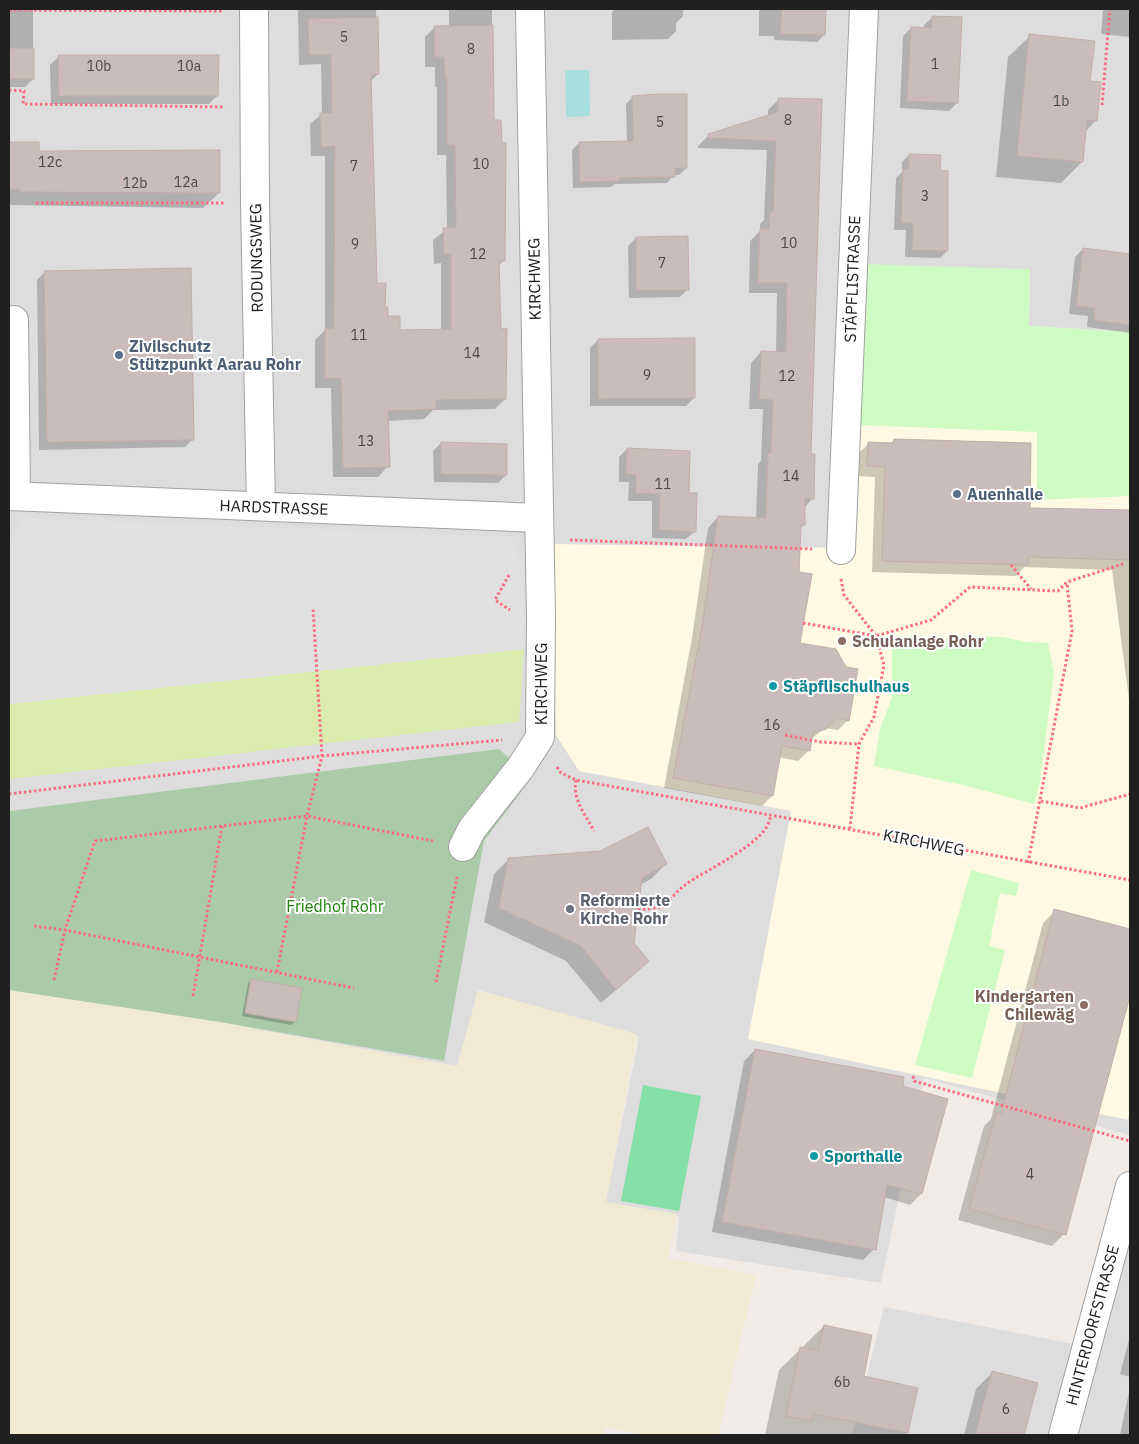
<svg xmlns="http://www.w3.org/2000/svg" width="1139" height="1444" font-family="'IBM Plex Sans',sans-serif">
  <style>
    .residential { fill: #deddde }
    .education { fill: #fff8e2 }
    .farmland { fill: #f0ead2 }
    .grass { fill: #dbebad }
    .cemetery { fill: #abcaa8 }
    .park { fill: #cefac4 }
    .pitch { fill: #84e0a6 }
    .parking { fill: #e0e0e0 }
    .water { fill: #a7dfdd }
    .shadow { fill: #0003 }
    .building { fill: #c9bcba; stroke: #c3aea9 }
    .lines { fill: none; stroke-linecap: round; stroke-linejoin: round }
    .minor-casing { stroke: #a1a1a1; stroke-width: 30 }
    .path { stroke: #fc6d82; stroke-width: 3; stroke-dasharray: 2.5 2.5; stroke-linecap: butt }
    .minor { stroke: #fff; stroke-width: 28 }
    .service-dot { fill: #5c6f8a; stroke: #fff; stroke-width: 2 }
    .education-dot { fill: #8d6e63; stroke: #fff; stroke-width: 2 }
    .culture-dot { fill: #0f9aa8; stroke: #fff; stroke-width: 2 }
    .worship-dot { fill: #6b7280; stroke: #fff; stroke-width: 2 }
    .labels { text-anchor: middle; stroke-width: 4; stroke-linejoin: round; paint-order: stroke }
    .number-label { font-size: 14px; fill: #4a4746 }
    .street-label { font-size: 16px; fill: #202020; stroke: #fff }
    .service-label { font-size: 16px; font-weight: bold; fill: #4e5e75; stroke: #fff; text-anchor: start }
    .education-label { font-size: 16px; font-weight: bold; fill: #785e54; stroke: #fff; text-anchor: start }
    .culture-label { font-size: 16px; font-weight: bold; fill: #0d838f; stroke: #fff; text-anchor: start }
    .worship-label { font-size: 16px; font-weight: bold; fill: #5b616d; stroke: #fff; text-anchor: start }
    .park-label { font-size: 16px; fill: #1f830a; stroke: #fff }
  </style>
  <rect width="100%" height="100%" fill="#f1ebe7"/>
  <g class="residential">
    <path d="M9,9h1121v1126l-206,-57 -43,205 -205,-32 3,-35 -73,-14 33,-165 -155,-44 -23,79 -452,-78z"/>
    <path d="M1130,1205v230h-278l32,-128 216,42z"/>
  </g>
  <path class="education" d="M1030,269l-1,57 101,6v779l-2,9 -380,-81 43,-228 -212,-40 -23,-36 -5,-191 302,4 5,-123z"/>
  <path class="farmland" d="M9,990l205,31 243,45 21,-76 159,44 -31,168 71,12 -9,44 88,17 -38,160h-71l-42,-8 -2,8h-594z"/>
  <path class="grass" d="M524,649l-5,73 -510,57v-75z"/>
  <path class="cemetery" d="M499,749l32,30 -47,62 -40,220 -230,-40 -205,-31v-179z"/>
  <g class="park">
    <path d="M864,264l166,5 -1,57 101,6v164l-93,4v-68l-179,-7z"/>
    <path d="M911,635l26,5 31,-4 35,1 24,5 21,1 6,30 -14,108 -6,23 -67,-18 -93,-20 6,-37 12,-31v-50z"/>
    <path d="M971,870l48,13 -3,13 -16,-3 -11,53 16,4 -33,128 -57,-13z"/>
  </g>
  <path class="pitch" d="M643,1085l58,11 -22,115 -58,-10z"/>
  <path class="parking" d="M25,518l487,19 12,35v77l-515,55v-165z"/>
  <path class="water" d="M565,70h24l1,46 -24,1z"/>
  <g class="shadow">
    <path d="M9,9h196h-172v70l-8,8h-16z"/>
    <path d="M298,9h78l2,65 -8,8 6,202 11,33 12,14 42,-1v-67l-7,1 -1,-24 14,-11 -1,-74h-9v-68h-2v-20h-10v-30l10,-10h14v-18h43v112l12,139 -6,6 2,64 5,69 -10,10 -62,1 -9,9 -37,2 1,45 -10,11h-45l-2,-89h-16v-48l10,-10v-174h-14l-1,-32 12,-10 -1,-50 -22,1z"/>
    <path d="M615,9h68v7l-7,7v8l-8,8 -56,1v-28z"/>
    <path d="M759,9h64l1,26 -7,7 -43,-2v-4h-15z"/>
    <path d="M1103,9h27v28l-29,-3z"/>
    <path d="M933,17l24,86 -8,8 -49,-3 3,-72 8,-8h13v-3z"/>
    <path d="M1030,36l59,46 7,38 -11,12 -3,30 -21,21 -65,-6 12,-120z"/>
    <path d="M58,57l159,39 -8,8h-158l-1,-39z"/>
    <path d="M633,97l53,71 -7,7h-5l-7,8 -52,1 -4,3 -38,1 -1,-38 7,-7 48,-1 -1,-38z"/>
    <path d="M779,99l34,399 -9,10v17l-5,4 -1,115 50,76 -10,10 -13,-2 -15,12 -2,11 -10,10 -19,-4 -7,39 -10,10 -98,-18 28,-150 16,-110 10,-11 38,2 2,-55 3,-3 2,-52h-14l2,-46 10,-11 15,1 1,-60h-28l1,-52 10,-10v-7l4,-4 3,-70 -69,-2v-2l10,-10 60,-19v-7z"/>
    <path d="M38,143l-1,9 182,41 -16,15 -194,-3v-61z"/>
    <path d="M909,155l30,16 6,52h3l-1,28 -7,7 -35,-1 1,-27h-12l2,-52 6,-6v-10z"/>
    <path d="M636,238l52,51 -8,8 -51,1 -1,-52z"/>
    <path d="M1083,249l47,6v78l-43,-6 1,-11 -19,-2 6,-57z"/>
    <path d="M45,272l148,167 -8,8 -146,3 -2,-170z"/>
    <path d="M598,340l96,58 -8,8h-96v-58z"/>
    <path d="M894,440l135,69 101,3v195l-18,-137 -88,-3 -8,9 -144,-4 3,-95 -18,-1 1,-22 11,-11 21,1z"/>
    <path d="M441,443l65,32 -8,8 -64,-1 -1,-31z"/>
    <path d="M627,449l61,45 7,37 -9,8 -34,-1v-37h-24l1,-19h-10v-25z"/>
    <path d="M509,859l157,5 -15,15 -11,6 -8,59v32l-31,27 -35,-42 -82,-39 10,-48z"/>
    <path d="M1055,911l75,19v61l-66,243 -12,12 -94,-26 26,-94 7,-7 52,-196z"/>
    <path d="M251,980l44,42 -4,3 -49,-9 6,-32z"/>
    <path d="M755,1050l192,50 -26,94 -11,11 -26,-8 -10,52 -11,11 -151,-28 32,-171z"/>
    <path d="M824,1326l83,106 -3,3h-139l14,-65z"/>
    <path d="M1130,1336v41l-10,-3z"/>
    <path d="M993,1372l43,12 -13,51h-59l12,-46z"/>
    <path d="M1130,1387v48h-10z"/>
  </g>
  <g class="building">
    <path d="M782,9h44l-1,26 -45,-1z"/>
    <path d="M932,16l30,1 -4,86 -51,-2 4,-74 21,1z"/>
    <path d="M378,17l1,57 -8,1 6,208h9l-1,24h3v9h12v14l51,-1v-75h-7l-1,-26h13l-1,-83h-8v-68l-2,1 -1,-21h-9l-1,-31 59,-1 1,95h7l1,23h4l-1,118h-6l2,68 6,-1 -1,71 -70,1v9l-48,2 2,56 -47,1 -2,-90h-16v-49l9,-1 1,-182 -14,1 -1,-34h12l-1,-58h-22l-1,-36z"/>
    <path d="M1029,34l66,7 -5,40 11,1 -4,39 -10,-1 -4,42 -66,-6z"/>
    <rect x="9" y="48" width="25" height="31"/>
    <path d="M58,55h161l-1,41h-159z"/>
    <path d="M658,94h29v74h-12v9l-56,1v3l-39,1 -1,-40 54,-1 -1,-45z"/>
    <path d="M778,98l44,1 -11,355h4l-1,45 -9,-1v27h-4l-2,47 13,2 -12,69 36,6 10,18 12,2 -9,52 -12,-3 -11,11 -13,4 -3,18 -28,-5 -9,50 -100,-18 29,-151 16,-111 48,2 2,-65h3l2,-53 -14,-1 2,-48 25,1 1,-69h-29l2,-54h9l1,-17h3l3,-71 -68,-3v-4l70,-22z"/>
    <path d="M9,142h30v9l181,-1v43l-201,-1 1,-3 -11,1z"/>
    <path d="M909,154l32,1 -1,15 8,1v80l-36,-1 1,-27h-12l2,-54h6z"/>
    <path d="M688,236l1,54h-53v-53z"/>
    <path d="M1083,248l47,6v71l-36,-5 1,-12 -19,-2z"/>
    <path d="M191,268l3,172 -147,2 -3,-171z"/>
    <path d="M695,338v60l-97,1v-60z"/>
    <path d="M894,439l137,4 -1,65 100,2v50l-101,-3 -1,8 -146,-4 3,-94 -18,-1 1,-24 25,1z"/>
    <path d="M441,442l66,2v31l-66,-1z"/>
    <path d="M627,448l63,3 -1,42h8l-1,39 -37,-2 1,-36 -24,-1v-18l-10,-1z"/>
    <path d="M648,827l19,37 -25,14 -8,65 15,18 -33,29 -35,-44 -82,-38 9,-50 92,-7z"/>
    <path d="M1054,909l76,20v67l-64,239 -97,-26 27,-96 5,1z"/>
    <path d="M251,979l51,9 -6,34 -51,-9z"/>
    <path d="M755,1049l149,28 -1,9 45,13 -26,95 -35,-9 -11,65 -154,-28z"/>
    <path d="M824,1325l48,10 -8,41 54,12 -10,45 -95,-19 -1,7 -26,-5 14,-69 18,3z"/>
    <path d="M992,1371l46,12 -14,52h-49z"/>
  </g>
  <g class="lines">
    <defs>
      <g id="minor">
        <path d="M254,9l1,193 6,304"/>
        <path d="M14,320l2,176"/>
        <path d="M9,496l529,22"/>
        <path d="M841,550l23,-541"/>
        <path d="M463,847l9,-18 49,-62 19,-30 1,-121 -11,-607"/>
        <path d="M1063,1435l67,-249"/>
      </g>
    </defs>
    <use href="#minor" class="minor-casing"/>
    <g class="path">
      <path d="M9,10l214,1"/>
      <path d="M9,90l15,1 -1,13 202,3"/>
      <path d="M1102,105l8,-96"/>
      <path d="M36,203h188"/>
      <path d="M570,540l242,9"/>
      <path d="M1011,565l20,24"/>
      <path d="M509,575l-14,25 15,10"/>
      <path d="M841,579l3,16 32,41 8,29 -10,52 -15,27 -9,84"/>
      <path d="M803,623l73,13 55,-16 39,-33 88,4 9,-9 56,-18"/>
      <path d="M785,735l35,7 39,2"/>
      <path d="M557,767l4,6 15,7 554,100"/>
      <path d="M576,780c-4,19 9,34 18,51"/>
      <path d="M9,794l313,-38 180,-16"/>
      <path d="M1041,801l39,7 50,-14"/>
      <path d="M1028,863l44,-232 -5,-48"/>
      <path d="M638,910l25,-3c7,-7 14,-16 22,-22 20,-15 84,-43 85,-68"/>
      <path d="M34,926l31,4 289,58"/>
      <path d="M277,972l30,-156 15,-60 -9,-148"/>
      <path d="M54,980l11,-50 30,-89 212,-25 126,25"/>
      <path d="M436,982l21,-105"/>
      <path d="M193,996l29,-170"/>
      <path d="M913,1076l1,5 216,60"/>
    </g>
    <use href="#minor" class="minor"/>
  </g>
  <g class="service-dot">
    <circle cx="119" cy="355" r="5"/>
    <circle cx="957" cy="494" r="5"/>
  </g>
  <g class="education-dot">
    <circle cx="842" cy="641" r="5"/>
    <circle cx="1084" cy="1005" r="5"/>
  </g>
  <g class="culture-dot">
    <circle cx="773" cy="686" r="5"/>
    <circle cx="814" cy="1156" r="5"/>
  </g>
  <circle class="worship-dot" cx="570" cy="909" r="5"/>
  <g class="labels">
    <g class="number-label">
      <text x="344" y="42">5</text>
      <text x="471" y="54">8</text>
      <text x="935" y="69">1</text>
      <text x="99" y="71">10b</text>
      <text x="189" y="71">10a</text>
      <text x="1061" y="106">1b</text>
      <text x="788" y="125">8</text>
      <text x="660" y="127">5</text>
      <text x="50" y="167">12c</text>
      <text x="481" y="169">10</text>
      <text x="354" y="171">7</text>
      <text x="186" y="187">12a</text>
      <text x="135" y="188">12b</text>
      <text x="925" y="201">3</text>
      <text x="789" y="248">10</text>
      <text x="355" y="249">9</text>
      <text x="478" y="259">12</text>
      <text x="662" y="268">7</text>
      <text x="359" y="340">11</text>
      <text x="472" y="358">14</text>
      <text x="647" y="380">9</text>
      <text x="787" y="381">12</text>
      <text x="366" y="446">13</text>
      <text x="791" y="481">14</text>
      <text x="663" y="489">11</text>
      <text x="772" y="730">16</text>
      <text x="1030" y="1179">4</text>
      <text x="842" y="1387">6b</text>
      <text x="1006" y="1414">6</text>
    </g>
    <g class="street-label">
      <text transform="translate(256 258) rotate(-91)" y="6">RODUNGSWEG</text>
      <text transform="translate(534 279) rotate(-91)" y="6">KIRCHWEG</text>
      <text transform="translate(852 279) rotate(-88)" y="6">STÄPFLISTRASSE</text>
      <text transform="translate(274 507) rotate(2)" y="6">HARDSTRASSE</text>
      <text transform="translate(541 684) rotate(-90)" y="6">KIRCHWEG</text>
      <text transform="translate(924 842) rotate(11)" y="6">KIRCHWEG</text>
      <text transform="translate(1092 1325) rotate(-75)" y="6">HINTERDORFSTRASSE</text>
    </g>
    <g class="service-label">
      <text x="129" y="352">Zivilschutz<tspan x="129" dy="18">Stützpunkt Aarau Rohr</tspan></text>
      <text x="967" y="500">Auenhalle</text>
    </g>
    <g class="education-label">
      <text x="852" y="647">Schulanlage Rohr</text>
      <text x="1074" y="1002" text-anchor="end">Kindergarten<tspan x="1074" dy="18">Chilewäg</tspan></text>
    </g>
    <g class="culture-label">
      <text x="783" y="692">Stäpflischulhaus</text>
      <text x="824" y="1162">Sporthalle</text>
    </g>
    <g class="worship-label">
      <text x="580" y="906">Reformierte<tspan x="580" dy="18">Kirche Rohr</tspan></text>
    </g>
    <g class="park-label">
      <text x="335" y="912">Friedhof Rohr</text>
    </g>
  </g>
  <rect width="1139" height="1444" fill="none" stroke="#202020" stroke-width="20"/>
</svg>
